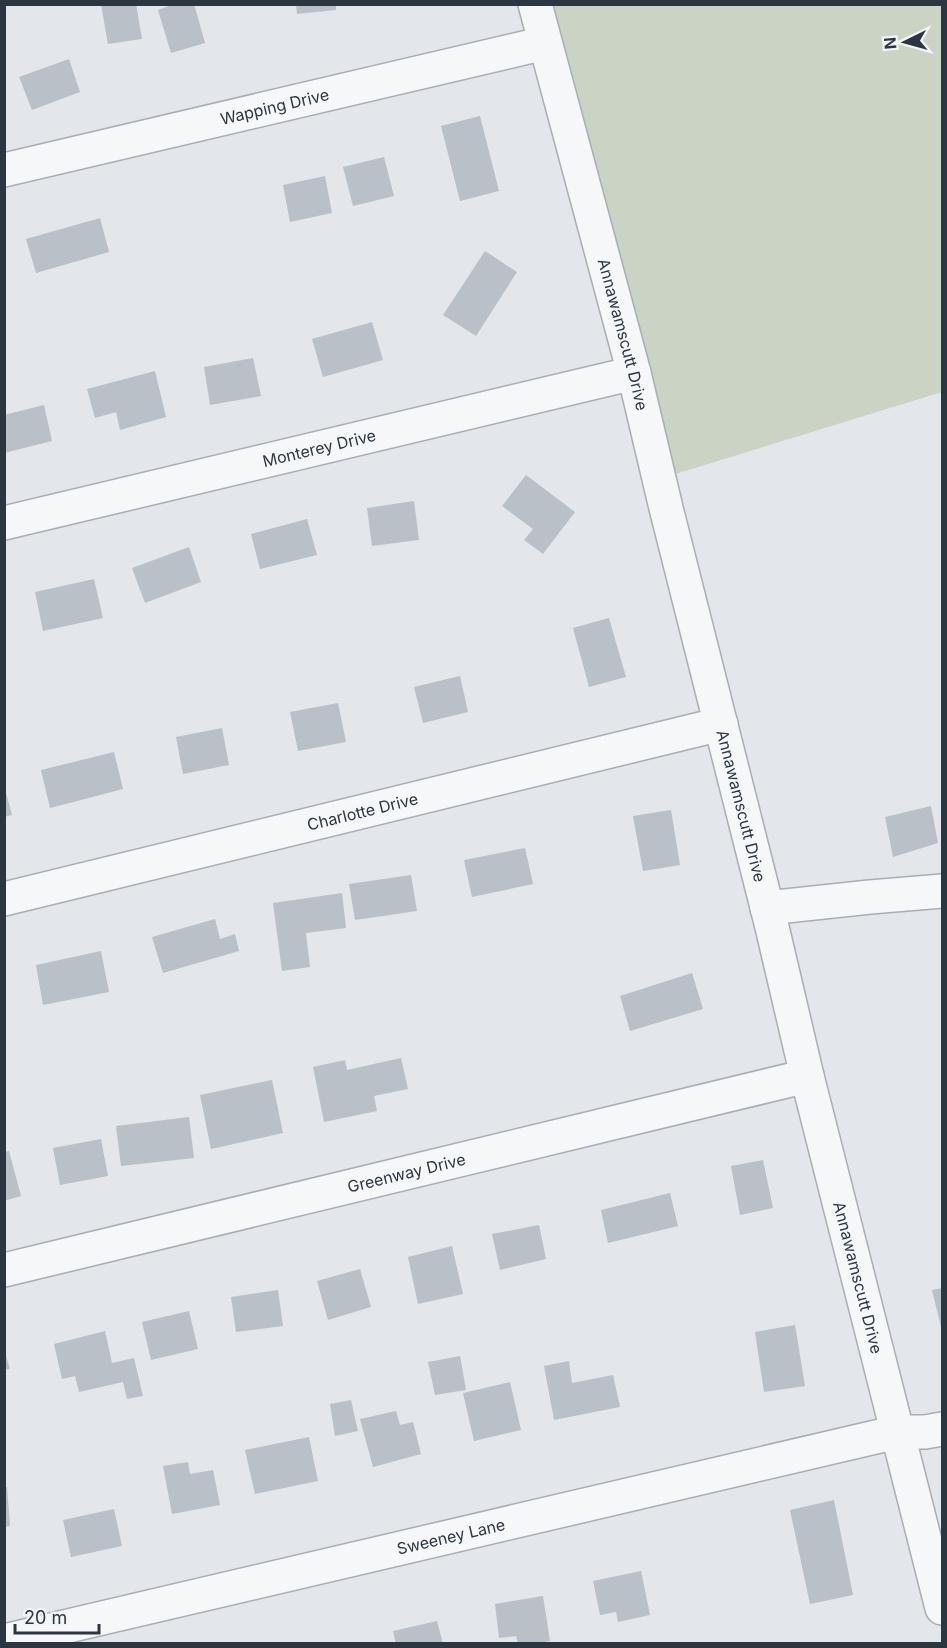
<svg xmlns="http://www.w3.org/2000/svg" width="947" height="1648" font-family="Inter,sans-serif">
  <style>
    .green { fill: #cad3c4 }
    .building { fill: #bac0c7 }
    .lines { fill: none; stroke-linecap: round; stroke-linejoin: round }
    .minor-casing { stroke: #a8aeb4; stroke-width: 36 }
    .minor { stroke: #f5f7f9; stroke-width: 33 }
    .labels { text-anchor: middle; stroke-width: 5; stroke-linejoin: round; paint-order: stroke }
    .street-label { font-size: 16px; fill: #2c3641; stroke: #f2f5f7 }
  </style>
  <rect width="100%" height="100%" fill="#e3e6ea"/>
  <path class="green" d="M542,5h400v387l-270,83z"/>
  <g class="building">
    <path d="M101,4h35l6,35 -34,5z"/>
    <path d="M174,4h20l11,39 -34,10 -13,-43z"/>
    <path d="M296,5h40v5l-39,4z"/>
    <path d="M69,59l11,33 -48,18 -13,-33z"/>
    <path d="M480,116l19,75 -39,10 -19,-75z"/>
    <path d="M384,157l10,39 -41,10 -10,-39z"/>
    <path d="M325,176l7,37 -42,9 -7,-37z"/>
    <path d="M100,218l9,34 -73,21 -10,-34z"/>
    <path d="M485,251l32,21 -41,64 -33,-21z"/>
    <path d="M372,322l11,38 -60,17 -11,-38z"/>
    <path d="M253,358l8,38 -51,9 -6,-38z"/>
    <path d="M155,371l11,46 -46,13 -4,-18 -21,6 -8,-29z"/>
    <path d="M44,405l8,36 -48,12v-38z"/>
    <path d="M526,475l49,37 -32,42 -19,-14 9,-11 -31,-23z"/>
    <path d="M414,501l5,39 -47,6 -5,-38z"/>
    <path d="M307,519l10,36 -57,14 -9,-35z"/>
    <path d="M189,547l12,35 -56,21 -13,-35z"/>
    <path d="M94,579l9,39 -60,13 -8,-39z"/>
    <path d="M609,618l17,59 -37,10 -16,-59z"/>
    <path d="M460,676l8,36 -45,11 -9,-36z"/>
    <path d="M338,703l8,39 -48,9 -8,-39z"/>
    <path d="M222,728l7,37 -46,9 -7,-37z"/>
    <path d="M114,752l9,37 -73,19 -9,-38z"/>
    <path d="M5,789l7,26 -8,2v-27z"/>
    <path d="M931,806l7,37 -45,14 -8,-40z"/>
    <path d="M671,810l9,55 -37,6 -10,-55z"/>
    <path d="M525,848l8,36 -61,13 -8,-37z"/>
    <path d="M411,875l6,36 -62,9 -6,-36z"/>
    <path d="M342,893l4,35 -40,5 4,34 -28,4 -9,-68z"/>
    <path d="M215,919l5,20 15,-5 4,17 -76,22 -11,-36z"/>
    <path d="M101,951l8,41 -66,13 -7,-40z"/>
    <path d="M692,973l11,36 -73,22 -10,-35z"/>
    <path d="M401,1058l7,31 -34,7 3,15 -53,11 -11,-55 32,-7 2,10z"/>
    <path d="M272,1080l11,53 -72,16 -11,-54z"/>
    <path d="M189,1117l5,41 -73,8 -5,-40z"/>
    <path d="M101,1139l7,37 -48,9 -7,-37z"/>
    <path d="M9,1151l12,45 -17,5v-49z"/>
    <path d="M763,1160l10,48 -33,7 -9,-49z"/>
    <path d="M670,1193l8,33 -70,17 -7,-33z"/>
    <path d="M539,1225l7,34 -46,11 -8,-36z"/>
    <path d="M452,1246l11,48 -45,10 -10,-47z"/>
    <path d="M360,1269l11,38 -43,13 -11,-39z"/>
    <path d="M942,1288v43l-10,-41z"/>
    <path d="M278,1290l5,36 -47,6 -5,-35z"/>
    <path d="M189,1311l9,38 -47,11 -9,-38z"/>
    <path d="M795,1325l10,61 -41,6 -9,-60z"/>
    <path d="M105,1331l7,32 22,-5 9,38 -16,3 -4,-17 -44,10 -4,-16 -13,3 -8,-35z"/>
    <path d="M4,1349l6,20 -6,1z"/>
    <path d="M460,1356l6,34 -31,5 -7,-33z"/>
    <path d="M569,1361l3,22 41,-8 7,32 -66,13 -10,-54z"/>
    <path d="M510,1382l11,48 -47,11 -11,-48z"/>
    <path d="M351,1400l7,31 -23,5 -5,-32z"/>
    <path d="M396,1411l4,14 13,-3 8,32 -48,13 -13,-48z"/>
    <path d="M309,1437l9,44 -63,13 -10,-44z"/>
    <path d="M188,1462l2,12 23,-4 7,35 -48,9 -9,-48z"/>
    <path d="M4,1487h3l3,39 -6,1z"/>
    <path d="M834,1500l19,95 -43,9 -20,-94z"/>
    <path d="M114,1509l8,37 -51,11 -8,-37z"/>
    <path d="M641,1571l9,44 -32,7 -2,-10 -16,3 -7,-34z"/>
    <path d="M543,1596l7,45 -16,3h-16l-2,-8 -17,2 -4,-34z"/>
    <path d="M437,1621l6,23h-47l-3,-13z"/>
  </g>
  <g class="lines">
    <defs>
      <g id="minor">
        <path id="s1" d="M535,4l99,369 32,135 106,419 35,149 135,532"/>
        <path id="s2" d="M4,170l541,-127"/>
        <path id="s3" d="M4,523l630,-150"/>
        <path id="s4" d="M4,899l717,-175"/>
        <path d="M767,908l103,-11 72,-6"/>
        <path id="s5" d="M4,1270l803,-194"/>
        <path id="s6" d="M4,1641l893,-209h28l17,-3"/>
      </g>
    </defs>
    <use href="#minor" class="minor-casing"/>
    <use href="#minor" class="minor"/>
  </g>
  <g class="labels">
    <g class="street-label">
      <text dy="6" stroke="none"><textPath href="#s2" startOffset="278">Wapping Drive</textPath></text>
      <text dy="6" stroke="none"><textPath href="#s1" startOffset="342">Annawamscutt Drive</textPath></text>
      <text dy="6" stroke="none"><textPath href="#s3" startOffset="324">Monterey Drive</textPath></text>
      <text dy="6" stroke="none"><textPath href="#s1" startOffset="828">Annawamscutt Drive</textPath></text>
      <text dy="6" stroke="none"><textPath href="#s4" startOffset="369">Charlotte Drive</textPath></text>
      <text dy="6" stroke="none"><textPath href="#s5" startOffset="414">Greenway Drive</textPath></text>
      <text dy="6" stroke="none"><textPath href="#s1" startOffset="1314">Annawamscutt Drive</textPath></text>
      <text dy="6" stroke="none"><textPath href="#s6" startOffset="459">Sweeney Lane</textPath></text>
    </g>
  </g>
  <rect width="947" height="1648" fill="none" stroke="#2c3641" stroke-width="12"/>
  <g transform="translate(905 42) rotate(265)" stroke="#f2f5f7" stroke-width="4.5" paint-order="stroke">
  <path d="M0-4.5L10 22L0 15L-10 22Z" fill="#2c3641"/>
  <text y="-9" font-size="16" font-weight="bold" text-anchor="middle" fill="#2c3641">N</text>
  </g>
  <path d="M15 1624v9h84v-9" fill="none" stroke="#2c3641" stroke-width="3"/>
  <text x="24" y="1624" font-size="18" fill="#2c3641" stroke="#f2f5f7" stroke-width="4.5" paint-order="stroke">20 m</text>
</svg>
